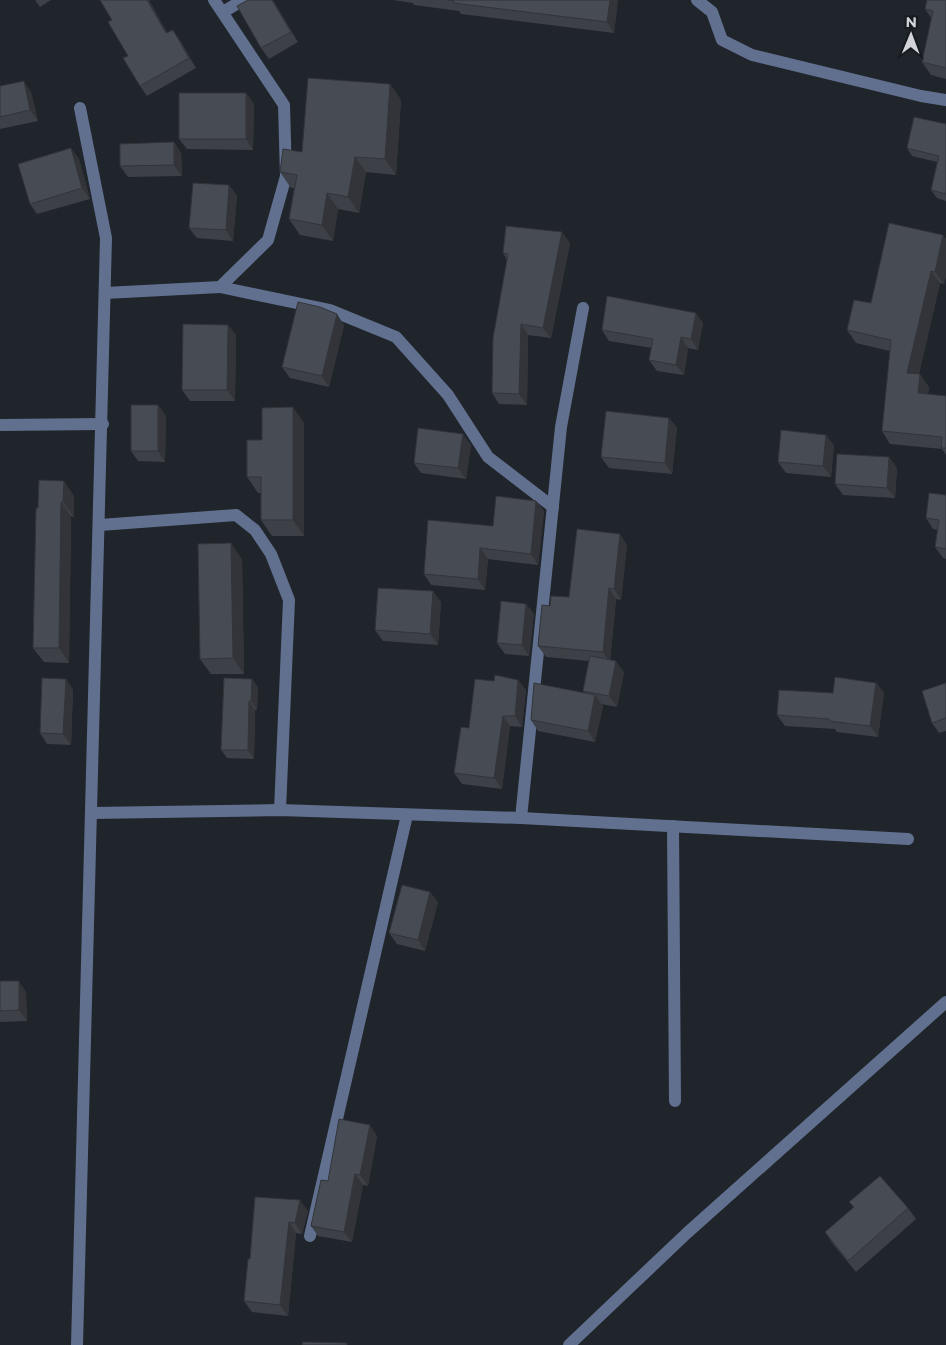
<svg xmlns="http://www.w3.org/2000/svg" width="946" height="1345" font-family="Montserrat,sans-serif">
  <style>
    .lines { fill: none; stroke-linecap: round; stroke-linejoin: round }
    .minor { stroke: #60708e; stroke-width: 12 }
    .wall { fill: #3d4047 }
    .shaded-wall { fill: #32343a }
    .building { fill: #474b53; stroke: #32343a }
  </style>
  <rect width="100%" height="100%" fill="#20242b"/>
  <g class="lines">
    <g class="minor">
      <path d="M697,0l15,12 10,28 30,15 169,41 25,4"/>
      <path d="M223,12l20,-12"/>
      <path d="M220,287l110,23 66,27 52,58 40,62 65,50"/>
      <path d="M105,293l115,-6 48,-47 18,-64 -2,-71 -70,-105"/>
      <path d="M0,425l103,-1"/>
      <path d="M100,525l136,-10 19,15 16,24 18,46 -9,210"/>
      <path d="M92,813l188,-3 241,8 387,21"/>
      <path d="M521,818l40,-391 22,-119"/>
      <path d="M673,826l2,275"/>
      <path d="M310,1236l97,-421"/>
      <path d="M77,1345l29,-1107 -26,-130"/>
      <path d="M569,1345l118,-112 259,-231"/>
    </g>
  </g>
  <g class="wall">
    <path d="M35,0h16l-11,7z"/>
    <path d="M100,0h49l18,33 13,7 16,28 -49,28 -7,-10 -12,-30 -16,-36z"/>
    <path d="M248,0h25l25,42 -29,17 -8,-11z"/>
    <path d="M392,0h226l-4,33 -153,-19 -2,-3 -45,-6 -1,-2z"/>
    <path d="M946,0v79l-15,-4 -9,-13 10,-43 -7,-10z"/>
    <path d="M390,84l11,16 -5,75 -30,-3 -7,41 -21,-4 -5,32 -33,-6 -11,-16 5,-31h-3l-11,-16 22,-20z"/>
    <path d="M0,86l31,6 7,29 -38,8z"/>
    <path d="M246,93l8,11 -1,46 -66,-1 -8,-10z"/>
    <path d="M946,124v77l-9,-3 -6,-8 6,-28 -25,-6 -5,-8z"/>
    <path d="M174,142l7,11 1,23 -54,1 -8,-11z"/>
    <path d="M79,159l11,40 -53,15 -7,-10z"/>
    <path d="M229,185l8,11 -4,45 -36,-3 -8,-10z"/>
    <path d="M943,235l3,4v36l-2,9 -4,-1 -21,91 10,13 -1,7 18,2v59l-4,-6 -52,-5 -8,-13 8,-80 -34,-8 -9,-13 24,-27z"/>
    <path d="M570,243l-19,95 -23,-3 -1,70 -28,-1 -7,-11 15,-133 -4,-7z"/>
    <path d="M703,323l-5,27 -10,-2 -4,27 -27,-4 -8,-11 3,-12 -43,-7 -7,-11z"/>
    <path d="M228,325l8,10 -1,66h-45l-8,-11z"/>
    <path d="M344,325l-15,62 -39,-9 -8,-11z"/>
    <path d="M158,405l8,11 -1,46 -27,-1 -7,-10z"/>
    <path d="M669,418l8,10 -5,46 -63,-6 -8,-11z"/>
    <path d="M304,423v113h-32l-11,-16v-27h-3l-11,-16 15,-37z"/>
    <path d="M471,445l-5,34 -45,-6 -7,-10z"/>
    <path d="M834,445l-3,32 -45,-4 -8,-11z"/>
    <path d="M889,457l8,11 -2,30 -52,-3 -8,-11z"/>
    <path d="M946,495v64l-3,-1 -8,-11 3,-17 -5,-1 -7,-11z"/>
    <path d="M74,496v21l-3,-1 -2,147 -25,-1 -11,-14 5,-140z"/>
    <path d="M536,501l8,10 -6,54 -50,-6 -3,31 -54,-5 -7,-11 69,-48z"/>
    <path d="M627,545l-6,55 -5,-1 -6,61 14,12 -7,35 -16,-3 2,2 -8,36 -57,-11 -7,-11 53,-27 -1,-2 6,-30 -43,-4 -8,-11 12,-40 19,-9z"/>
    <path d="M242,559l2,115h-33l-11,-15z"/>
    <path d="M433,591l8,11 -3,43 -55,-4 -8,-11z"/>
    <path d="M526,604l8,10 -5,42 -24,-2 -8,-11z"/>
    <path d="M224,678l34,9 -1,23h-2l-1,49 -27,-1 -6,-8z"/>
    <path d="M66,679l7,11 -2,55 -24,-1 -7,-11z"/>
    <path d="M518,680l8,10 -4,37 -12,-1 -8,63 -40,-5 -8,-11 15,-45 25,-47z"/>
    <path d="M876,683l8,10 -6,44 -41,-5 -2,-3 -50,-3 -8,-11 56,-22z"/>
    <path d="M946,683v48l-7,2 -7,-10z"/>
    <path d="M438,902l-13,49 -28,-7 -8,-11z"/>
    <path d="M0,981l26,11 1,29 -27,1z"/>
    <path d="M377,1136l-9,50 -5,-1 -11,57 -34,-6 -7,-10 17,-45z"/>
    <path d="M255,1197l53,14 -6,23 -6,-1 -8,83 -36,-4 -8,-11 6,-42z"/>
    <path d="M849,1202l59,6 8,11 -60,53 -24,-29 -7,-11 29,-24z"/>
  </g>
  <g class="shaded-wall">
    <path d="M147,0h2l24,43 -7,-10z"/>
    <path d="M272,0h1l25,42 -7,-10z"/>
    <path d="M610,0h8l-4,33 -7,-11z"/>
    <path d="M173,30l7,10 16,28 -7,-10z"/>
    <path d="M24,81l7,11 7,29 -8,-11z"/>
    <path d="M390,84l11,16 -5,75 -11,-16z"/>
    <path d="M246,93l8,11 -1,46 -7,-11z"/>
    <path d="M174,142l7,11 1,23 -8,-11z"/>
    <path d="M71,148l8,11 11,40 -8,-11z"/>
    <path d="M355,157l11,15 -7,41 -11,-16z"/>
    <path d="M229,185l8,11 -4,45 -7,-11z"/>
    <path d="M327,193l11,16 -5,32 -11,-16z"/>
    <path d="M562,232l8,11 -19,95 -8,-10z"/>
    <path d="M943,235l3,4v36l-2,9 -9,-12z"/>
    <path d="M931,271l9,12 -24,103 -9,-13z"/>
    <path d="M696,313l7,10 -5,27 -7,-11z"/>
    <path d="M337,314l7,11 -15,62 -7,-11z"/>
    <path d="M521,324l7,11 -1,70 -8,-11z"/>
    <path d="M228,325l8,10 -1,66 -8,-11z"/>
    <path d="M681,337l7,11 -4,27 -8,-10z"/>
    <path d="M920,374l9,13 -2,19 -9,-13z"/>
    <path d="M158,405l8,11 -1,46 -7,-11z"/>
    <path d="M293,407l11,16v113l-11,-16z"/>
    <path d="M669,418l8,10 -5,46 -7,-11z"/>
    <path d="M463,434l8,11 -5,34 -8,-11z"/>
    <path d="M826,435l8,10 -3,32 -8,-11z"/>
    <path d="M889,457l8,11 -2,30 -8,-10z"/>
    <path d="M64,481l10,15v21l-11,-15z"/>
    <path d="M536,501l8,10 -6,54 -7,-11z"/>
    <path d="M61,502l10,14 -2,147 -10,-15z"/>
    <path d="M620,534l7,11 -6,55 -7,-11z"/>
    <path d="M231,543l11,16 2,115 -11,-16z"/>
    <path d="M480,548l8,11 -3,31 -7,-11z"/>
    <path d="M609,588l7,11 -6,64 -7,-11z"/>
    <path d="M433,591l8,11 -3,43 -8,-11z"/>
    <path d="M526,604l8,10 -5,42 -7,-11z"/>
    <path d="M616,661l8,11 -7,35 -8,-11z"/>
    <path d="M66,679l7,11 -2,55 -8,-11z"/>
    <path d="M252,679l6,8 -1,23 -6,-9z"/>
    <path d="M518,680l8,10 -4,37 -7,-11z"/>
    <path d="M876,683l8,10 -6,44 -8,-11z"/>
    <path d="M595,695l8,11 -8,36 -7,-11z"/>
    <path d="M249,701l6,9 -1,49 -6,-9z"/>
    <path d="M503,716l7,10 -8,63 -8,-11z"/>
    <path d="M430,892l8,10 -13,49 -7,-11z"/>
    <path d="M19,981l7,11 1,29 -8,-11z"/>
    <path d="M370,1125l7,11 -9,50 -8,-11z"/>
    <path d="M355,1174l8,11 -11,57 -8,-10z"/>
    <path d="M300,1200l8,11 -6,23 -7,-11z"/>
    <path d="M289,1222l7,11 -8,83 -8,-11z"/>
  </g>
  <g class="building">
    <path d="M100,0h47l19,33 7,-3 16,28 -49,28 -17,-28 5,-2 -20,-34 4,-2z"/>
    <path d="M248,0h24l19,32 -30,16 -24,-42z"/>
    <path d="M448,0h162l-3,22 -154,-19 1,-2z"/>
    <path d="M927,0h19v68l-24,-6 11,-51 -8,-2z"/>
    <path d="M308,78l82,6 -5,75 -30,-2 -7,40 -21,-4 -5,32 -33,-6 8,-44 -17,-3 3,-23 19,3z"/>
    <path d="M24,81l6,29 -30,7v-31z"/>
    <rect x="179" y="93" width="67" height="46"/>
    <path d="M914,117l32,7v70l-15,-4 8,-34 -32,-8z"/>
    <path d="M174,142v23l-54,1v-22z"/>
    <path d="M71,148l11,40 -52,16 -12,-40z"/>
    <path d="M193,183l36,2 -3,45 -37,-2z"/>
    <path d="M889,223l54,12 -8,37 -4,-1 -24,102 13,1 -2,19 28,3v52h-5l1,-11 -60,-6 9,-91 -44,-10 7,-30 17,3z"/>
    <path d="M506,226l56,6 -19,96 -22,-4 -2,70 -27,-1 1,-55 15,-84 -5,-1z"/>
    <path d="M607,296l89,17 -5,26 -10,-2 -5,28 -27,-5 4,-21 -51,-9z"/>
    <path d="M298,302l22,5 17,7 -15,62 -40,-9z"/>
    <path d="M183,324l45,1 -1,65h-45z"/>
    <rect x="131" y="405" width="27" height="46"/>
    <path d="M293,407v113h-32v-43h-14v-37h15v-32z"/>
    <path d="M606,411l63,7 -4,45 -64,-6z"/>
    <path d="M418,428l45,6 -5,34 -44,-5z"/>
    <path d="M781,430l45,5 -3,31 -45,-4z"/>
    <path d="M837,454l52,3 -2,31 -52,-4z"/>
    <path d="M39,480l25,1 -1,21h-2l-2,146h-26l3,-140h2z"/>
    <path d="M929,493l17,2v54l-11,-2 4,-27 -13,-2z"/>
    <path d="M496,496l40,5 -5,53 -51,-6 -2,31 -54,-5 4,-54 65,6z"/>
    <path d="M577,529l43,5 -6,55 -5,-1 -6,64 -65,-6 4,-41 8,1 1,-10 18,1z"/>
    <path d="M231,543l2,115 -33,1 -2,-115z"/>
    <path d="M378,588l55,3 -3,43 -55,-4z"/>
    <path d="M501,601l25,3 -4,41 -25,-2z"/>
    <path d="M590,656l26,5 -7,35 -26,-5z"/>
    <path d="M495,675l23,5 -3,36h-12l-9,62 -40,-5 7,-46 8,1 6,-49 19,2z"/>
    <path d="M835,677l41,6 -6,43 -41,-5v-2l-52,-4 2,-25 54,3z"/>
    <path d="M42,678l24,1 -3,55 -23,-1z"/>
    <path d="M224,678l28,1 -1,22h-2l-1,49h-27z"/>
    <path d="M534,683l61,12 -7,36 -57,-11z"/>
    <path d="M946,683v35l-14,5 -10,-32z"/>
    <path d="M402,885l28,7 -12,48 -29,-7z"/>
    <path d="M0,981h19v29l-19,1z"/>
    <path d="M339,1119l31,6 -10,50 -5,-1 -11,58 -33,-6 10,-46 7,1z"/>
    <path d="M880,1176l28,32 -60,53 -23,-29 29,-25 -5,-5z"/>
    <path d="M255,1197l45,3 -5,23 -6,-1 -9,83 -36,-4 4,-42h2z"/>
    <path d="M303,1342l44,1v2h-45z"/>
  </g>
  <g transform="translate(911 35) rotate(1)" stroke="#171b21" stroke-width="4" paint-order="stroke">
  <path d="M0-4L9 19L0 12L-9 19Z" fill="#d2d4d9"/>
  <text y="-8" font-size="14" font-weight="bold" text-anchor="middle" fill="#d2d4d9">N</text>
  </g>
</svg>
